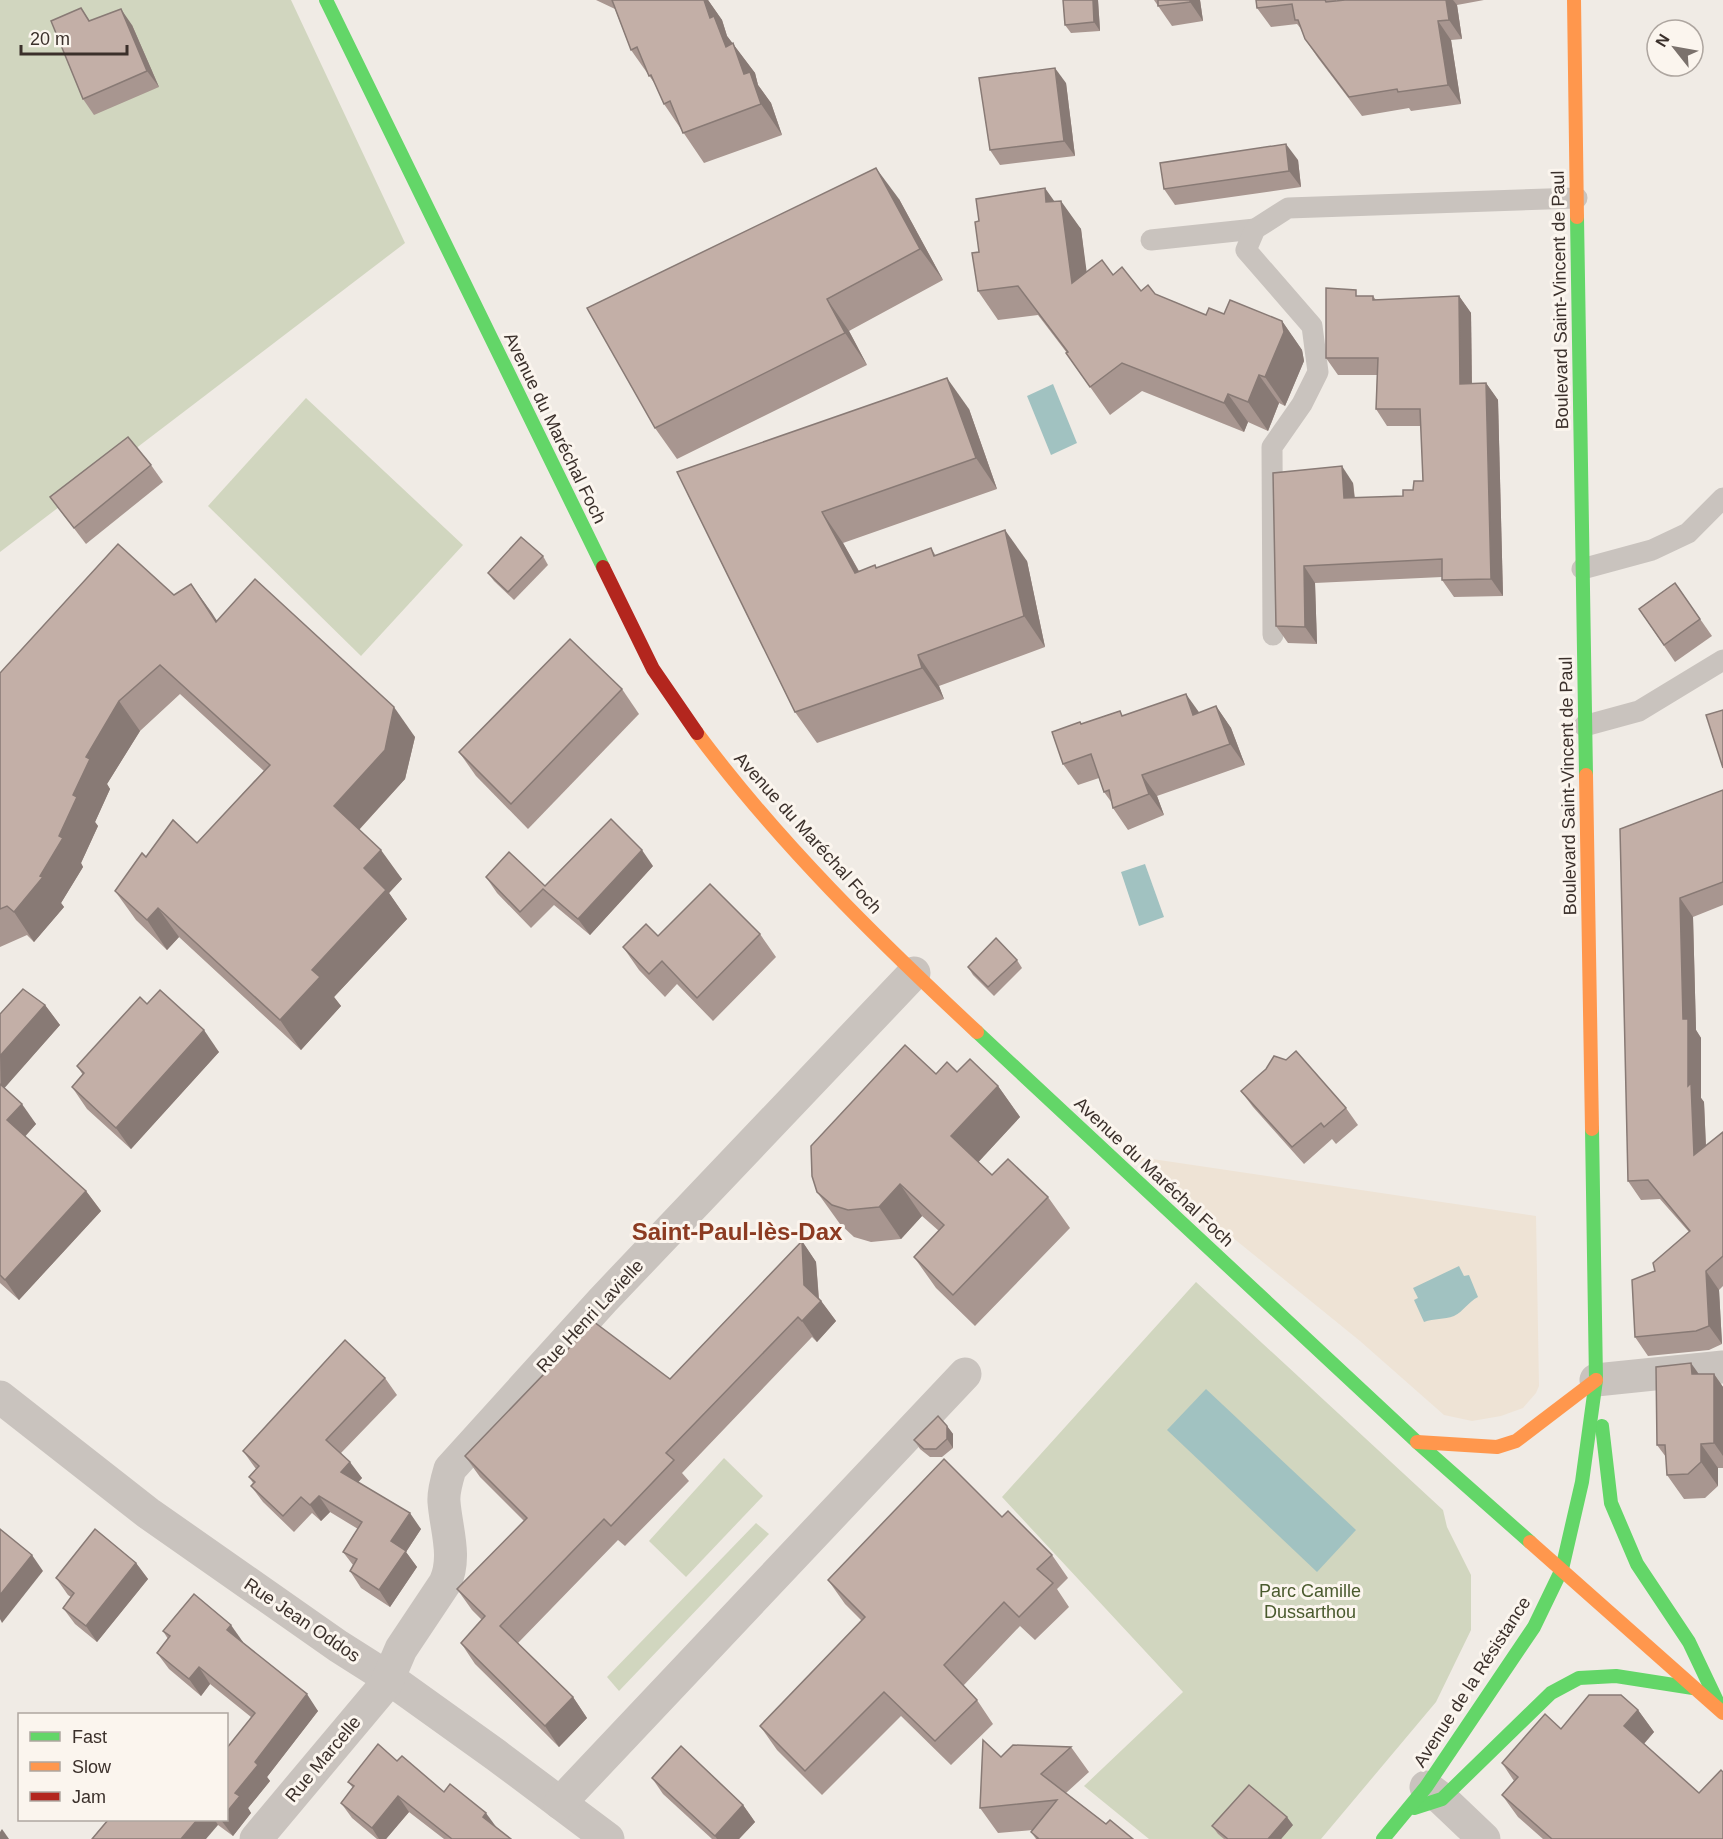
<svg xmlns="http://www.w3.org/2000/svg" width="1723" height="1839" font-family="Arial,sans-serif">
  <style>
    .green { fill: #d1d6bf }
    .plaza { fill: #eee3d5 }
    .water { fill: #a1c2c1 }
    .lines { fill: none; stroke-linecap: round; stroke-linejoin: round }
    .lane { stroke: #c9c3be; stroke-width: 21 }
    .street { stroke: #c9c3be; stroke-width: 33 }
    .fast { stroke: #63d668; stroke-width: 14 }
    .slow { stroke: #ff974d; stroke-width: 14 }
    .jam { stroke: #b3261e; stroke-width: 14 }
    .wall { fill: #a89690 }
    .shaded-wall { fill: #887a75 }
    .building { fill: #c3afa7; stroke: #887a75; stroke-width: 1.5 }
    .labels { text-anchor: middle; stroke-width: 6; stroke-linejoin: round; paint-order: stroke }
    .street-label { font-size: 18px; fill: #3b302b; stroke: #fbf5ee }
    .park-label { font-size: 18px; fill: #4a5a2e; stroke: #fbf5ee }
    .district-label { font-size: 24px; font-weight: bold; fill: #8c3b22; stroke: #fbf5ee }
  </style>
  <rect width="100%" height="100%" fill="#f0ebe5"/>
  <g class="green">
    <path d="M0,0h291l114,243 -405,309z"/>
    <path d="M306,398l157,147 -102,111 -153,-150z"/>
    <path d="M1196,1282l247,228 4,17 24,48v55l-35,72 -115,137h-172l-65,-53 99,-94 -181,-195z"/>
    <path d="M724,1458l39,38 -77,81 -37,-36z"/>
    <path d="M756,1523l13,11 -150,157 -12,-14z"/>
  </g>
  <path class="plaza" d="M1132,1156l404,60 3,170 -3,7 -13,15 -22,8 -29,5 -28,-6 -84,-74z"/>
  <g class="water">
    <path d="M1053,384l24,59 -26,12 -24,-59z"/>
    <path d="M1145,864l19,53 -25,9 -18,-54z"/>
    <path d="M1459,1266l5,10 5,-1 9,22c-10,5 -14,14 -24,19 -10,4 -20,2 -30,6l-10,-22 4,-2 -5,-10z"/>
    <path d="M1206,1389l150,141 -39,42 -150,-142z"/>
  </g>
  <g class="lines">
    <g class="lane">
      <path d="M1151,240l104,-11"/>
      <path d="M1582,569l70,-19 36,-17 35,-35"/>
      <path d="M1273,635l-1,-188 30,-43 16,-32 -6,-46 -66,-76 9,-21 33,-21 289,-10"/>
      <path d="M1584,726l55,-15 84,-51"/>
    </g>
    <g class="street">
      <path d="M1596,1380l127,-13"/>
      <path d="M0,1397l148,116 190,133 52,33 106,76 112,84"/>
      <path d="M1426,1787l16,12 42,40"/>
      <path d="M560,1803l405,-429"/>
      <path d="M256,1839l130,-155 15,-35 44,-66c12,-26 1,-54 -1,-81 -1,-10 3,-23 6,-33l153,-169 311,-327"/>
    </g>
    <g class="fast">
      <path d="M326,0l277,567"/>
      <path d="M1577,217l9,558"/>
      <path d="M977,1032l440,410 113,100"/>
      <path d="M1602,1426l9,77 26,61 52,78 29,61"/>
      <path d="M1414,1808l28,-9 109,-106 28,-15 37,-2 77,12"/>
      <path d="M1383,1839l43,-52 108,-160 28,-58 20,-87 14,-102 -4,-251"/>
    </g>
    <g class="slow">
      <path d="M1574,0l3,217"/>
      <path d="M697,733c82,110 180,206 280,299"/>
      <path d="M1586,775l6,354"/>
      <path d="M1417,1442l80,5 19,-6 80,-61"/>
      <path d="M1530,1542l193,171"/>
    </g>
    <path class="jam" d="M603,567l50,102 44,64"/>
  </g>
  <g class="wall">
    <path d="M596,0h112l14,20 5,16 28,37 3,12 13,18 11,32 -78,28 -40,-59 -9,-20 -24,-34 -16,-41z"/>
    <path d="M1063,0h35l2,31 -29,2 -6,-8z"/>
    <path d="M1154,0h46l3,21 -31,5z"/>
    <path d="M1256,0h80v1l9,-1h139l-27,5 5,34 -11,1 10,64 -50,7 -2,-3 -47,8 -44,-58 -13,-19 -3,-9 -5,-6 -26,3 -14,-19z"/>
    <path d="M81,8l9,13 42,4 27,62 -65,28 -11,-16z"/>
    <path d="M1066,83l9,73 -75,9 -10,-15z"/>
    <path d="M1298,160l3,27 -126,18 -11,-16z"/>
    <path d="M899,199l44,81 -94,51 18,34 -190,94 -22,-31z"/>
    <path d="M1054,201l27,28 5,43 27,3 28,16 14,3 51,21 18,-1 58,7 20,29 2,11 -19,45 -6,-3 -11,28 -20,-9 -4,10 -102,-41 -32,24 -44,-62h1l-29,-38 -40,5 -20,-29 1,-39z"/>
    <path d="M1360,296h13l3,4 83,-4 12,17 1,70h14l12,17 5,196 -49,1 -12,-17v-3l-127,6 2,61 -29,-1 -12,-17 -3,-153 80,10 2,15 48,-2 10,-6 10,-9 -2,-55h-34l-11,-17 1,-34h-39l-12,-17z"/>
    <path d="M969,409l28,80 -154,54 16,28 18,-3 54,-20 5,8 91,5 18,86 -106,39 5,13 -127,44 -22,-31 -118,-240z"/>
    <path d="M151,465l12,17 -77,62 -36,-47z"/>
    <path d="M543,556l5,9 -34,35 -20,-19 -6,-8z"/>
    <path d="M1675,583l37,53 -37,26 -36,-53z"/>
    <path d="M174,595l241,142 -10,42 -46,51 43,49 -13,14 18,26 -73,78 7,9 -40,44 -122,-113 -12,13 -31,-30 -21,-29 31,-34 51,-14 67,-72 -84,-77 -40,37 -33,53 3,5 -15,33 3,4 -17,37 2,4 -22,36 3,4 -30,35 -7,-7 -27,12v-274z"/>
    <path d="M622,689l17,25 -111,115 -52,-53 -17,-24z"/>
    <path d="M1216,706l15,22 14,37 -88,31 7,19 -36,15 -15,-22 -1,-5 -8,-11 -5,-14 -21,7 -15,-21 17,-42 2,2 41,-9 76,-2z"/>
    <path d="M1723,790v115l-30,12 3,113 5,8v60l3,4 2,44 17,-14v154l-4,4 3,54 -13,6 -61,6 -13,-19 20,-66 34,-39 -29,-33 -19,1 -13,-19 -8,-352z"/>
    <path d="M653,866l-63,69 -36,-30 -23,23 -34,-35 -11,-16 59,9z"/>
    <path d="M760,934l16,23 -63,64 -36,-37 -12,13 -26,-27 -16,-23 35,-11z"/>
    <path d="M1017,960l5,8 -28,28 -21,-21 -5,-8z"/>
    <path d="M147,1004l72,48 -88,97 -44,-40 -15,-22 11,-12 -6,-9z"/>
    <path d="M45,1005l15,20 -56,63 32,36 -11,12 61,55 15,20 -82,89 -19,-17v-269z"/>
    <path d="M957,1072l41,14 22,31 -42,45 14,13 56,22 22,31 -95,98 -39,-38 -22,-31 25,-26 -17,-15 -21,23 -30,3 -17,-5 -14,-13 -23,-32 119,-118z"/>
    <path d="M1241,1091l105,17 12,17 -22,19 -4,-5 -28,25 -51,-57z"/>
    <path d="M802,1241l14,21 3,36 17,23 -19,21 -5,-5 -130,136 7,8 -64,65 -7,-6 -100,103 55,54 14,21 -28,29 -84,-83 -14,-21 21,-23 -10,-10 -15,-21 67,-68 -44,-44 -15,-21 205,-77z"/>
    <path d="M1699,1374h15l9,13v81h-5v18l-13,12 -21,1 -17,-24 -1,-18 -9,-12z"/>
    <path d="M385,1378l12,17 -56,58 21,25 -4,4 63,47 -15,23 11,15 -27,40 -29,-19 -11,-17 3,-6 -10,-13 15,-23 -28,-17 -9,9 -9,-8 -18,19 -31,-30 -12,-16 2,-3 -4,-6 7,-8 -13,-18z"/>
    <path d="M947,1426l6,8v14l-11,9h-12l-10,-8 -6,-9z"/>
    <path d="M1002,1517l50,38 16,23 -11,11 12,18 -34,33 -15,-14 -57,60 14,14 16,24 -42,41 -50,-49 -79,79 -45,-45 -17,-24 102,-105 -17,-17 -17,-24z"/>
    <path d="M136,1563l12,16 -51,63 -22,-18 -12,-16 8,-11 -3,-2 -12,-17z"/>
    <path d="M163,1631l80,11h-1l76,69 -51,66 3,4 -22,27 3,5 -18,23 -15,-11 -110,-5h118l25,-103 -41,-33 -9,12 -32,-27 -12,-16 11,-14z"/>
    <path d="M1638,1710l16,22 -10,12 79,95h-180l-25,-22 -16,-22 12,-14 -12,-18 59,-34z"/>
    <path d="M1071,1747l18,25 -23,21 40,31 27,15h-97l-5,-7 2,-2 -35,3 -18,-25 21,-51z"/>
    <path d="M397,1761l99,66 15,12h-67l-35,-27 -23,27h-9l-25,-21 -11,-15 12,-15 -5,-6z"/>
    <path d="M652,1778l91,27 12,17 -16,17h-27l-49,-45z"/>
    <path d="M1293,1825l-12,14h-57l-6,-5 -6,-8z"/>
  </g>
  <g class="shaded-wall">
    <path d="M700,0h8l14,20 5,16 28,37 3,12 13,18 11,32 -21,-31 -17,-30 -18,-27z"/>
    <path d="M1093,0h5l2,31 -6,-9z"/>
    <path d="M1190,0h10l3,21 -13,-19z"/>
    <path d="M1446,0h7l4,5 5,34 -13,-19z"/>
    <path d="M121,9l11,16 27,62 -12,-16z"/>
    <path d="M1438,21l13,19 10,64 -13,-19z"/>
    <path d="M1055,68l11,15 9,73 -11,-15z"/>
    <path d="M1286,144l12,16 3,27 -12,-16z"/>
    <path d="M876,168l23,31 44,81 -23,-31z"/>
    <path d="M1045,188l17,24 -1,-11 20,28 11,83 -20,-29 -26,-81z"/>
    <path d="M1459,296l12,17 1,88 -12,-17z"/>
    <path d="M827,299l22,32 18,34 -22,-32z"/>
    <path d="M1282,321l20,29 2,11 -19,45 -20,-29z"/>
    <path d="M1259,375l20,28 -11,28 -20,-29z"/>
    <path d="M947,378l22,31 28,80 -21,-31z"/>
    <path d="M1486,383l12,17 5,196 -12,-17z"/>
    <path d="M1228,394l20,28 -4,10 -20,-29z"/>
    <path d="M1342,466l11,17 3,32 -12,-17z"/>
    <path d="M822,512l21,31 34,61 -22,-31z"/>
    <path d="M1005,530l22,31 18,86 -21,-31z"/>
    <path d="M1304,566l11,17 2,61 -12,-17z"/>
    <path d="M191,584l21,29 24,38 -20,-29z"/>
    <path d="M918,655l21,31 5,13 -22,-31z"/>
    <path d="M1186,694l15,21h-8z"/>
    <path d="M119,701l21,30 -33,53 3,5 -15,33 3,4 -17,37 2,4 -22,36 3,4 -30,35 -20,-30 45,-76 27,-79z"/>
    <path d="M1216,706l15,22 14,37 -15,-21z"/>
    <path d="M394,707l21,30 -10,42 -51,56 -20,-29z"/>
    <path d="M1142,775l15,21 7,19 -15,-21z"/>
    <path d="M381,850l21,29 -13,14 18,26 -73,78 7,9 -40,44 -21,-30 32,-50 52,-102z"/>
    <path d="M642,850l11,16 -63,69 -12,-16z"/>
    <path d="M1680,898l13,19 3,113 5,8v60l3,4 3,71 -13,-18 -11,-136z"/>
    <path d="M158,908l21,29 -12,13 -20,-30z"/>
    <path d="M45,1005l15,20 -59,67 -1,-36z"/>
    <path d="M204,1030l15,22 -88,97 -15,-21z"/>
    <path d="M998,1086l22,31 -47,51 -22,-32z"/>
    <path d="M22,1104l14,20 -14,16 -15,-20z"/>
    <path d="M900,1184l22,32 -21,23 -22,-32z"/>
    <path d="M86,1191l15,20 -82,89 -14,-20z"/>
    <path d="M802,1241l14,21 3,41 2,-2 15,20 -19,21 -15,-21 2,-36z"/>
    <path d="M1706,1271l13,19 3,54 -13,-18z"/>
    <path d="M1691,1363l17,24 -16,-13z"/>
    <path d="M1714,1374l9,13v69l-9,-13z"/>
    <path d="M947,1426l6,8v14l-6,-9z"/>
    <path d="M1701,1444l17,24v18l-17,-24z"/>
    <path d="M350,1462l12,16 -9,10 -12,-16z"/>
    <path d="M319,1496l11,16 -9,9 -11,-16z"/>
    <path d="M410,1513l11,16 -15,23 11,15 -27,40 -11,-17 12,-49z"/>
    <path d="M32,1555l11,16 -41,52 -2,-4v-24z"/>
    <path d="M136,1563l12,16 -51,63 -11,-16z"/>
    <path d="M231,1625l12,17 -4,5 -12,-17z"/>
    <path d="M199,1667l11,17 -9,12 -12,-17z"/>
    <path d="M307,1694l11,17 -51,66 3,4 -22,27 3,5 -18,23 -12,-16h5v-7l9,-20 20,-31z"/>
    <path d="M573,1697l14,21 -28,29 -14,-21z"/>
    <path d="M1638,1710l16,22 -14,16 -16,-22z"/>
    <path d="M398,1796l11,16 -23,27h-7l-7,-11z"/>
    <path d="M743,1805l12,17 -16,17h-22l-2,-3z"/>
    <path d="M486,1813l11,15 -14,-11z"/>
    <path d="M1287,1817l6,8 -12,14h-13z"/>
    <path d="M197,1820h18l3,5 -12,14h-25z"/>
    <path d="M2,1829l7,10h-9v-7z"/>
  </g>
  <g class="building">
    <path d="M612,0h92l6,18 4,-2 12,31 7,-4 11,31 6,-2 11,32 -78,29 -13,-32 -6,3 -13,-29 -2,1 -12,-29 -6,3z"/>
    <path d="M1063,0h30l1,22 -29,3z"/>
    <path d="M1158,0h32v2l-32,4z"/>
    <path d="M1256,0h69l1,2 19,-2h101l3,20 -11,1 10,64 -50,7 -1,-3 -48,8 -44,-58 -7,-19h-3l-3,-16 -35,4z"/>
    <path d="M81,8l8,13 32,-12 26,62 -64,28 -32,-78z"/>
    <path d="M1055,68l9,73 -74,9 -11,-72z"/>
    <path d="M1286,144l3,27 -125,18 -4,-26z"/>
    <path d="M876,168l44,81 -93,50 18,34 -190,95 -68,-120z"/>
    <path d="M1045,188l1,14 15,-1 11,82 30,-23 11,15 9,-8 19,24 7,-6 7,9 51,21 3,-7 15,6 6,-14 52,21 2,11 -19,45 -6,-2 -11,27 -20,-8 -4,9 -102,-40 -32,24 -24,-34 2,-1 -50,-66 -40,5 -6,-38 7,-1 -4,-30 4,-1 -3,-22z"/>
    <path d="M1326,288l30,2v6h17v4l86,-4 1,88 26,-1 5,196 -49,1v-21l-138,7 1,61 -29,-1 -3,-153 69,-7 2,32 59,-2v-6h10l1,-9h9l-3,-72h-44l2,-51h-52z"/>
    <path d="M947,378l29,80 -154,54 33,61 20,-8 1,3 55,-20 3,8 71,-26 19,86 -106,39 4,13 -127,44 -118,-240z"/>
    <path d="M128,437l23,28 -77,63 -24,-31z"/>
    <path d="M521,537l22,19 -35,36 -20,-19z"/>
    <path d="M118,544l56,51 17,-11 25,38 39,-43 139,128 -9,43 -51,56 47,44 -17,18 22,22 -74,80 8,7 -40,43 -122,-112 -11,12 -32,-29 27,-38 4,4 27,-37 24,23 73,-78 -110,-100 -41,36 -33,56 4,2 -17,36 4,2 -18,39 4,2 -23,38 3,1 -29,35 -7,-6 -7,3v-236z"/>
    <path d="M1675,583l25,36 -36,26 -25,-36z"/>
    <path d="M570,639l52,50 -111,115 -52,-52z"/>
    <path d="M1186,694l7,21 23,-9 14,38 -88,31 7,19 -36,14 -4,-18 -5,2 -13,-38 -28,10 -11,-32 28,-10 1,2 39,-13 2,5z"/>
    <path d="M1723,710v58l-17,-53z"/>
    <path d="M1723,790v92l-43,16 3,121h5v67l3,-3 3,72 29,-23v124l-17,15 3,55 -13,5 -61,6 -3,-57 23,-9 -2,-8 37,-32 -42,-51 -20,1 -8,-352z"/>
    <path d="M611,819l31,31 -64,69 -35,-30 -23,23 -34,-35 23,-25 36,34z"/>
    <path d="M710,884l50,50 -63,64 -35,-37 -13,13 -26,-27 23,-23 12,12z"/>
    <path d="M996,938l21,22 -29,27 -20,-20z"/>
    <path d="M23,989l22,16 -45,51v-42z"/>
    <path d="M160,990l44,40 -88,98 -44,-41 12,-14 -7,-7 63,-69 7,7z"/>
    <path d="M905,1045l31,29 11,-12 10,10 13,-13 28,27 -47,50 41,39 16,-16 40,38 -95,98 -39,-38 30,-32 -44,-41 -21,23 -31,3 -16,-5 -15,-13 -5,-16 -1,-30z"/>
    <path d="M1296,1051l50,57 -22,19 -3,-4 -29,24 -51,-56 25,-22 8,-13 12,4z"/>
    <path d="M0,1084l22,20 -15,16 79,71 -81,89 -5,-5z"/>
    <path d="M802,1241l2,44 17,16 -19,20 -4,-4 -132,136 8,7 -63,66 -7,-7 -104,107 73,71 -28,29 -84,-83 24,-27 -28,-27 70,-71 -62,-62 129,-134 76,57z"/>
    <path d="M345,1340l40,38 -59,62 24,22 -9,10 69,41 -19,28 15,10 -27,39 -29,-19 7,-12 -14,-7 19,-30 -43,-26 -9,9 -9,-8 -18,19 -32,-30 4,-4 -6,-5 10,-11 -16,-15z"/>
    <path d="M1691,1363l1,11h22v69l-13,1v18l-13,12 -21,1 -2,-30h-8l-1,-78z"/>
    <path d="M938,1416l9,10v13l-11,10h-12l-10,-9z"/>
    <path d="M944,1459l58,58 6,-6 44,44 -15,14 16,14 -34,34 -15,-15 -60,63 33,35 -42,41 -51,-49 -79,79 -45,-45 105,-109 -37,-37z"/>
    <path d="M0,1529l32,26 -32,40z"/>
    <path d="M95,1529l41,34 -50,63 -23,-18 11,-15 -18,-15z"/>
    <path d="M194,1594l37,31 -4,5 80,64 -52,68 3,3 -23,28 5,3 -14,17v-64l29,-36 -56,-46 -10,12 -32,-26 13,-17 -7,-5z"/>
    <path d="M1589,1695h32l17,15 -14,16 75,67 22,-23 2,2v67h-171l-50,-44 16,-18 -16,-14 43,-49 16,15z"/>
    <path d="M983,1740l18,17 12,-12 58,2 -30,27 65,50 4,-4 23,19h-96l1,-1 -7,-6 26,-32 -77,8z"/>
    <path d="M378,1744l19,17 5,-5 42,36 6,-8 36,29 -3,4 28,22h-59l-54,-43 -26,32 -31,-25 13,-17 -6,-4z"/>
    <path d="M681,1746l62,59 -28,31 -63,-58z"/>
    <path d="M1249,1785l38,32 -19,22h-40l-16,-13z"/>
    <path d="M108,1820h89l-16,19h-89z"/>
  </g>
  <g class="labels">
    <g class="street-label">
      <text transform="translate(1560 300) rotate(-91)" y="6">Boulevard Saint-Vincent de Paul</text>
      <text transform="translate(555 428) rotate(64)" y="6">Avenue du Maréchal Foch</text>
      <text transform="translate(1568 786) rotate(-91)" y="6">Boulevard Saint-Vincent de Paul</text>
      <text transform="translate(808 833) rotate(48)" y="6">Avenue du Maréchal Foch</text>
      <text transform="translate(1154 1172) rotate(43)" y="6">Avenue du Maréchal Foch</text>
      <text transform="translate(590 1316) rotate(-47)" y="6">Rue Henri Lavielle</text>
      <text transform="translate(302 1620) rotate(34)" y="6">Rue Jean Oddos</text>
      <text transform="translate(1472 1682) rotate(-57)" y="6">Avenue de la Résistance</text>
      <text transform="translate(323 1759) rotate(-50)" y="6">Rue Marcelle</text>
    </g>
    <g class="park-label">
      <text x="1310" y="1597">Parc Camille<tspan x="1310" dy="21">Dussarthou</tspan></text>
    </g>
    <g class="district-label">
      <text x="737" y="1240">Saint-Paul-lès-Dax</text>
    </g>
  </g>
  <rect x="18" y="1713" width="210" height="108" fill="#fbf5ee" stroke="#aea6a0" stroke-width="1.5"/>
  <rect x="30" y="1732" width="30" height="9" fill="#63d668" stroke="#aea6a0" stroke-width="1.5"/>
  <text x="72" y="1743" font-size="18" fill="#3b302b">Fast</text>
  <rect x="30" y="1762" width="30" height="9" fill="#ff974d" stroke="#aea6a0" stroke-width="1.5"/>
  <text x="72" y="1773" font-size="18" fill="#3b302b">Slow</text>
  <rect x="30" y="1792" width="30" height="9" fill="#b3261e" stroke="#aea6a0" stroke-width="1.5"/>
  <text x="72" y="1803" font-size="18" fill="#3b302b">Jam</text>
  <g transform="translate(1675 48) rotate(301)"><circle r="28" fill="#fbf5ee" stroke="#aea6a0" stroke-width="1.5"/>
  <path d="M0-4.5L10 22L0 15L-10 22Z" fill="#7a716c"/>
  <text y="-9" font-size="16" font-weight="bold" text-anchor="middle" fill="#3b302b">N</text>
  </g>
  <path d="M21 45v9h106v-9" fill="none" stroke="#3b302b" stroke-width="3"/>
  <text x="30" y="45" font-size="18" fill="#3b302b" stroke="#fbf5ee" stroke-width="4.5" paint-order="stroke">20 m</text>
</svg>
